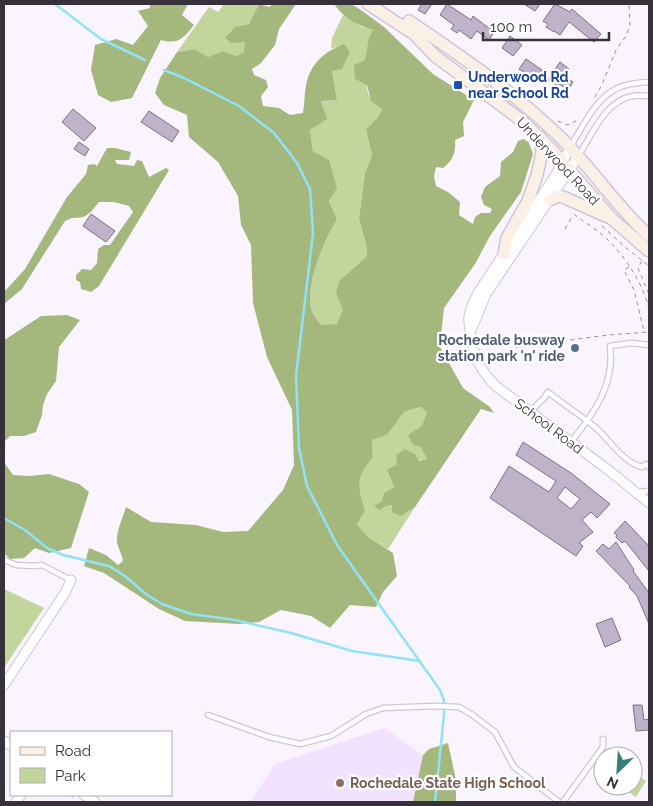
<svg xmlns="http://www.w3.org/2000/svg" width="653" height="806" font-family="Raleway,sans-serif">
  <style>
    .built { fill: #f2e1ff }
    .green { fill: #c1d59c }
    .forest { fill: #a4b87e }
    .lines { fill: none; stroke-linecap: round; stroke-linejoin: round }
    .stream { stroke: #91e2f4; stroke-width: 2.5 }
    .building { fill: #bfb2c9; stroke: #7d7186; fill-rule: evenodd }
    .lane-casing { stroke: #d0c4da; stroke-width: 7 }
    .street-casing { stroke: #d0c4da; stroke-width: 11 }
    .secondary-casing { stroke: #d0c4da; stroke-width: 14 }
    .path { stroke: #948f98; stroke-width: 1; stroke-dasharray: 4 4; stroke-linecap: butt }
    .lane { stroke: #fff; stroke-width: 4.5 }
    .street { stroke: #fff; stroke-width: 9 }
    .secondary { stroke: #fbf0e5; stroke-width: 11 }
    .transit-dot { fill: #1a4fb4; stroke: #fff; stroke-width: 2 }
    .service-dot { fill: #5c6f8a; stroke: #fff; stroke-width: 2 }
    .education-dot { fill: #8d6e63; stroke: #fff; stroke-width: 2 }
    .labels { text-anchor: middle; stroke-width: 4.5; stroke-linejoin: round; paint-order: stroke }
    .transit-label { font-size: 14px; font-weight: bold; fill: #164399; stroke: #fff; text-anchor: start }
    .street-label { font-size: 14px; fill: #36313a; stroke: #fff }
    .service-label { font-size: 14px; font-weight: bold; fill: #4e5e75; stroke: #fff; text-anchor: end }
    .education-label { font-size: 14px; font-weight: bold; fill: #785e54; stroke: #fff; text-anchor: start }
  </style>
  <rect width="100%" height="100%" fill="#f9f4fd"/>
  <path class="built" d="M384,728l39,27 -10,47h-163l25,-38z"/>
  <g class="green">
    <path d="M224,4h35l-10,20 -14,3 10,15v10l-8,4 -14,-5 -15,6 -13,-8 -18,3 32,-45 9,5z"/>
    <path d="M343,15l19,12 11,3c-7,14 -12,58 -1,71 2,3 7,5 10,7l-4,9 -12,14 6,24 -7,18 -6,44 7,27 1,12 -28,25 -3,12 8,17 -7,15h-16c-3,-5 -9,-11 -10,-17 -5,-27 13,-66 26,-89l-8,-18v-40l-16,-10 -3,-21 16,-11 -5,-18 16,-1 -5,-29 12,-27 -13,5 1,-11z"/>
    <path d="M420,407l7,5c-6,18 -8,30 1,47l-31,5 -10,6 7,17 -10,6 -3,9 6,4 5,-1 9,11 14,-9 -27,42 -21,-13 -10,-12 8,-13c-7,-26 -10,-32 8,-54l-1,-17 15,-5 17,-23z"/>
    <path d="M4,589l40,19 -40,60z"/>
    <path d="M603,761v21l-4,-2 -3,-11 4,-7z"/>
    <path d="M633,772l13,9 -10,16 -17,-11h14z"/>
  </g>
  <g class="forest">
    <path d="M150,4h38l-6,11 12,10c-10,13 -16,20 -33,15l-29,58 -21,4 -13,-7 -7,-25 4,-25 21,-6 17,6 15,-19 -10,-15 12,-3z"/>
    <path d="M259,4l10,3 4,-3h23l-17,25 -4,16 -14,18 -9,6 2,6 12,5 2,7 -7,9 2,10 16,2 11,7 13,-2c2,-10 1,-21 4,-32 5,-19 19,-30 37,-37l6,8 -8,17 -10,2 5,29 -16,1 6,18 -17,11 3,21 16,9 8,28 -8,13 8,18c-13,23 -31,62 -26,89 1,6 7,12 10,17l16,-1 6,-14 -7,-17 3,-12 28,-25 -1,-12 -7,-26 6,-45 7,-18 -6,-25 12,-13 4,-8 -11,-8 -4,-16 -12,-6 -1,-14 11,-5 4,-22 4,-8c-17,-5 -29,-12 -39,-26h17l10,6 23,17 49,47 41,26 -11,22 1,14 -9,4c1,13 -2,20 -12,28l-7,-1 -2,9 2,10 12,6 12,10 -1,13 14,9 2,-7 6,-4h9l2,-4 -8,-4 -3,-8 4,-10 15,-11 1,-14 12,-10 5,-11 6,-2 5,4 4,11 -12,38 -31,44 -15,28 -31,44 -4,39 23,41 27,19 4,6 -13,-4 -66,98 -14,9 -9,-4v-7l-6,1 -7,4 -5,-4 7,-4 3,-9 10,-6 -7,-17 10,-6 -1,-9 9,-6 10,5 4,7 8,-2 -6,-12 -8,-2 -5,-10 14,-9 5,-14 -7,-5 -16,5 -17,23 -15,5 1,17c-18,22 -15,28 -8,54l-8,13 10,12 26,17 4,23 -14,16 -7,15 -26,-2 -20,23 -19,-12 -30,-6 -22,12 -20,2 -54,-3 -26,-12 -55,-36 -20,-7 5,-18 17,7 12,10 5,-4c-1,-7 -5,-13 -6,-19 -1,-11 6,-24 9,-35l25,15 45,3 27,7 25,-1 35,-41 11,-25 -2,-55 -25,-53 -14,-54 -2,-58 -10,-20 -3,-29 -20,-34 -29,-25 -2,-22 -23,-10 -9,-12 5,-15 17,-26 18,-3 13,8 15,-6 14,5 7,-4 1,-10 -14,1 -6,-5 10,-11 14,-3z"/>
    <path d="M107,148h8l16,4 -2,8h-14l2,4 17,2 3,-6 5,1 7,16 17,-9 3,2 -70,116 -8,6 -10,-3 -1,-7 -4,-2v-5l6,-6 9,1 6,-7 1,-14 6,-4h6l23,-33 -4,-6 -15,-4h-15c-4,5 -10,13 -16,15 -9,2 -8,-1 -18,4l-43,68 -18,15v-13l2,-1 19,-21 42,-72 19,-23 2,-9 6,-1 3,2z"/>
    <path d="M67,315l13,5 -21,27 -3,34 -9,13 -4,11 -1,10 -6,17 -12,4h-14l-6,6v-103h2l35,-23z"/>
    <path d="M4,462l9,13 17,1 19,-2 30,10 10,8 -18,56 -22,5 -14,-5 -11,10 -14,1 -6,-6z"/>
    <path d="M448,743l8,37v22h-43l10,-47 6,-6z"/>
  </g>
  <g class="lines">
    <g class="stream">
      <path d="M55,4l46,35 44,21"/>
      <path d="M164,70l20,8 55,28 35,27 23,30 13,26 3,44 -17,143 3,72 8,38 30,59 103,145 4,10v15l-9,87"/>
      <path d="M4,518l21,12 22,18 16,7 46,11 16,10 22,19 15,9 29,10 44,6 56,13 61,18 68,10"/>
    </g>
  </g>
  <g class="building">
    <path d="M422,4h10l-7,10 -7,-4z"/>
    <path d="M447,4l24,16 2,-4 21,16 -5,8 -12,-9 -6,8 -12,-9 -2,3 -6,-4 3,-4 -14,-10z"/>
    <path d="M524,4h16l-5,7z"/>
    <path d="M555,4l15,8 2,-3 29,25 -7,8 -25,-20 -9,13 -6,-4v1l-8,-5 2,-3 -5,-3z"/>
    <path d="M510,36l12,9 -9,11 -11,-8z"/>
    <path d="M526,59l16,11 -6,10 -17,-11z"/>
    <path d="M560,62l9,7 -5,7 9,6 -5,8 -9,-6 -1,2 -10,-6z"/>
    <path d="M73,109l23,19 -12,13 -22,-19z"/>
    <path d="M149,111l30,20 -7,11 -31,-20z"/>
    <path d="M79,142l10,7 -4,7 -11,-7z"/>
    <path d="M91,214l24,17 -9,11 -23,-16z"/>
    <path d="M523,442l48,31 39,31 -13,14 -6,-6 -9,8 11,12 -14,11 4,3 -7,10 -86,-58 19,-32 40,26 7,-11 -40,-26zM565,487l15,12 -9,10 -14,-11z"/>
    <path d="M625,521l24,25v25l-24,-30 -3,2 -6,-6 1,-2 -3,-2z"/>
    <path d="M616,542l18,28 -1,1 16,22v31l-12,-28 -8,-9 1,-1 -34,-35 7,-7 6,5z"/>
    <path d="M612,618l9,22 -16,7 -9,-23z"/>
    <path d="M633,705h9l2,15 5,-1v11l-13,1z"/>
  </g>
  <g class="lines">
    <defs>
      <g id="lane">
        <path d="M570,147c11,-17 24,-45 41,-55 11,-8 25,-9 38,-10"/>
        <path d="M579,155c13,-21 27,-55 54,-59 6,-1 11,0 16,0"/>
        <path d="M530,412l14,-14 4,-6c15,12 32,23 47,35 15,13 27,35 47,40l4,-3 3,3"/>
        <path d="M571,442c23,-29 44,-57 39,-96l22,-3 17,2"/>
        <path d="M637,492l12,-1"/>
        <path d="M4,560l12,5 17,1 9,-1 29,15"/>
        <path d="M208,715l61,22 31,7 31,-8 35,-22 17,-6 52,-2 24,1 12,7 24,18 19,35 45,35"/>
        <path d="M563,802l40,-55v-8"/>
      </g>
      <g id="street">
        <path d="M570,148l-15,28 -75,114c-5,8 -9,17 -11,26 -1,5 1,10 1,15 2,23 10,40 27,56l114,85 38,31"/>
        <path d="M472,328l14,-34 92,-137"/>
        <path d="M4,685l61,-92 6,-13"/>
        <path d="M4,741l7,5"/>
        <path d="M84,795l11,7"/>
        <path d="M16,802l5,-7"/>
      </g>
      <g id="secondary">
        <path d="M368,4l46,30 21,22 86,64 33,32 58,67 37,32"/>
        <path d="M409,21c52,35 106,72 151,116 32,31 56,69 89,99"/>
        <path d="M550,200l8,-4 5,1 45,20"/>
        <path d="M504,254l3,-16 21,-37 9,-26 5,-23 -2,-15"/>
      </g>
    </defs>
    <use href="#lane" class="lane-casing"/>
    <use href="#street" class="street-casing"/>
    <use href="#secondary" class="secondary-casing"/>
    <g class="path">
      <path d="M595,97l7,-12 14,-35 10,-14 4,-10 -1,-22"/>
      <path d="M558,121l9,4 11,-5"/>
      <path d="M574,214c7,6 17,12 25,18 22,18 43,48 50,77"/>
      <path d="M602,226l23,21 24,19"/>
      <path d="M565,229l8,-14"/>
      <path d="M642,261l-4,7 11,26"/>
      <path d="M629,267l-5,3 10,20 10,41"/>
      <path d="M648,303l1,-5"/>
      <path d="M515,347l94,-12 40,-3"/>
      <path d="M70,795l6,3"/>
    </g>
    <use href="#lane" class="lane"/>
    <use href="#street" class="street"/>
    <use href="#secondary" class="secondary"/>
  </g>
  <rect class="transit-dot" x="453" y="80" width="10" height="10" rx="2.5"/>
  <circle class="service-dot" cx="575" cy="348" r="5"/>
  <circle class="education-dot" cx="340" cy="783" r="5"/>
  <g class="labels">
    <g class="transit-label">
      <text x="468" y="82">Underwood Rd<tspan x="468" dy="16">near School Rd</tspan></text>
    </g>
    <g class="street-label">
      <text transform="translate(558 161) rotate(47)" y="5">Underwood Road</text>
      <text transform="translate(549 426) rotate(37)" y="5">School Road</text>
    </g>
    <g class="service-label">
      <text x="565" y="345">Rochedale busway<tspan x="565" dy="16">station park 'n' ride</tspan></text>
    </g>
    <g class="education-label">
      <text x="350" y="788">Rochedale State High School</text>
    </g>
  </g>
  <rect width="653" height="806" fill="none" stroke="#36313a" stroke-width="10"/>
  <rect x="10" y="731" width="162" height="65" fill="#ffffff" stroke="#afadb0"/>
  <rect x="20" y="747" width="25" height="8" fill="#fbf0e5" stroke="#afadb0"/>
  <text x="55" y="756" font-size="15" fill="#36313a">Road</text>
  <rect x="20" y="768" width="25" height="15" fill="#c1d59c" stroke="#afadb0"/>
  <text x="55" y="781" font-size="15" fill="#36313a">Park</text>
  <g transform="translate(618 771) rotate(205)"><circle r="24" fill="#ffffff" stroke="#afadb0"/>
  <path d="M0-4L9 19L0 12L-9 19Z" fill="#387f79"/>
  <text y="-8" font-size="14" font-weight="bold" text-anchor="middle" fill="#36313a">N</text>
  </g>
  <path d="M483 32v8h126v-8" fill="none" stroke="#36313a" stroke-width="2.5"/>
  <text x="490" y="32" font-size="15" fill="#36313a" stroke="#ffffff" stroke-width="4" paint-order="stroke">100 m</text>
</svg>
